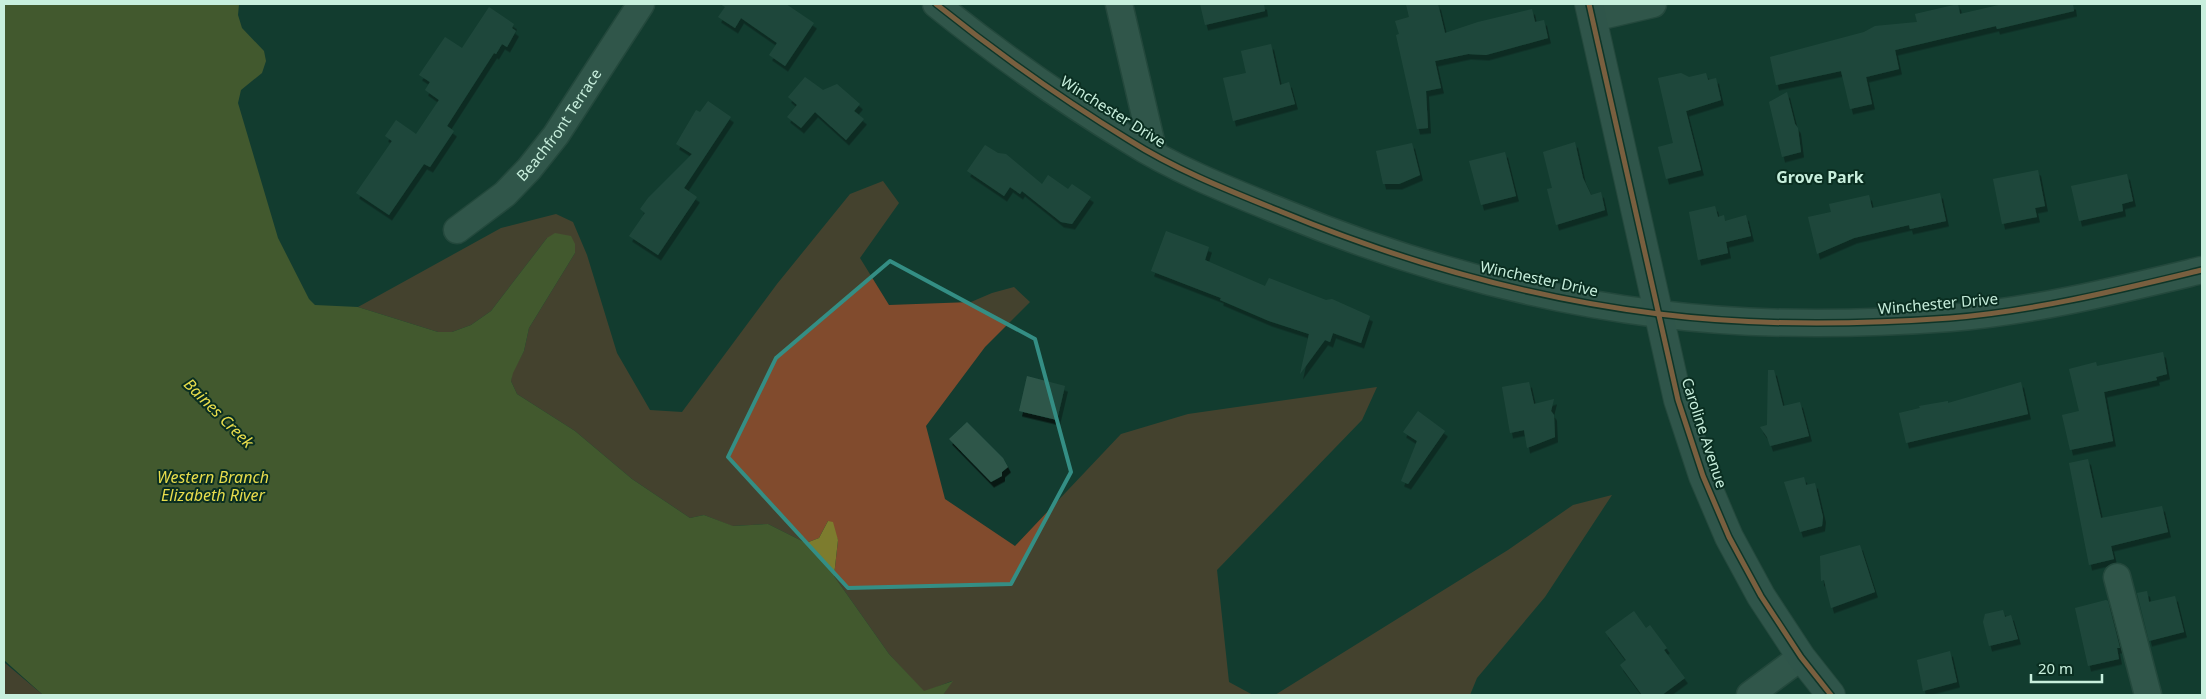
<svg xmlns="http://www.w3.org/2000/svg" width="2206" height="699" font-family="'Noto Sans',sans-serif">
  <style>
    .green { fill: #814b2d }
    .water { fill: #7d7c2e }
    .building { fill: #2e574a; filter: url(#shadow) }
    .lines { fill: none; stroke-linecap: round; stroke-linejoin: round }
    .street-casing { stroke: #39584d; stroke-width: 29 }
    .secondary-casing { stroke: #39584d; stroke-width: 30 }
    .street { stroke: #55766a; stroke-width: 26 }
    .secondary { stroke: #53736a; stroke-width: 28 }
    .cycleway-casing { stroke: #0a2e21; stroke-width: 8 }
    .cycleway { stroke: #f68b52; stroke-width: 5 }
    .marked { fill: none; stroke: #348e84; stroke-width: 4; stroke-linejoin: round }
    .labels { text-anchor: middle; stroke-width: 4; stroke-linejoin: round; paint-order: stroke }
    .street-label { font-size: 15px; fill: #c8efdd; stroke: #0a2e21 }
    .neighbourhood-label { font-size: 16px; font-weight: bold; fill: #c8efdd; stroke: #0a2e21 }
    .water-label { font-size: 16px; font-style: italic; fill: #e8dd4c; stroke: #0a2e21 }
  </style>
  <defs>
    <filter id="shadow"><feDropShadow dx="3" dy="5.5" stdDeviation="0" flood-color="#0009"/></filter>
  </defs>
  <rect width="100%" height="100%" fill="#133c30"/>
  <g class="green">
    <path d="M883,181l16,22 -39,55 29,47 82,-3 21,-9 22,-6 16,15 -45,45 -59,79 19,73 70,47 106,-112 67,-20 189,-27 -15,33 -145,150 12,112 24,13h-310l9,-14 -28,11 -35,-38 -55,-78 4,-36 -10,-19 -9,17 -13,5 -38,-19 -36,2 -28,-11 -14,3 -58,-39 -57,-48 -58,-37 -6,-13 1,-8 12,-22 5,-23 46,-75 -28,-15 -56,73 -20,14 -19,7h-14l-80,-25 143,-79 55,-14 17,8 14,33 30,98 33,57 32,2 95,-128 73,-90z"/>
    <path d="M1612,495l-67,102 -68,81 -7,17h-195l233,-145 65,-45z"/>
    <path d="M4,660l1,3 38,32h-39z"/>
  </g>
  <path class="water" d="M4,4h235l-1,11 4,13 22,23 2,10 -4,12 -21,17 -3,13 40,135 31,61 6,6 43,2 80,25h14l19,-7 20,-14 56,-73 8,-5 16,3 4,8v9l-46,75 -5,23 -11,22 -2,8 6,13 58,37 57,48 58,39 14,-3 29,11 35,-2 38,19 13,-5 9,-17 5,1 5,18 -4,36 55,78 35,37 29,-10 -10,14h-900l-39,-35z"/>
  <g class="building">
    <path d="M720,4h66l28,19 -29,43 -16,-11 8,-12 -36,-25 -6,10 -17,-11 7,-10z"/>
    <path d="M1200,4h64l1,7 -60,14z"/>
    <path d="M1406,4h32l7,29 33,-11 54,-13 3,13 9,-2 4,18 -62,17 -18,-1 -33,7 6,27 -15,3 2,37 -11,1 -21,-94 3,-1 -4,-13 14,-4z"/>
    <path d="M1958,4l2,10 43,-10h70l1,7 -77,18 -1,-3 -101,24 4,19 -33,8 6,27 -22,5 -9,-38 -65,14 -6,-28 94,-25 11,-6 42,-4 -2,-8z"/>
    <path d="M489,7l25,17 -2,4 4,3 -9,16 -5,-3 -6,10 -2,-1 -47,73 7,5 -24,36 -6,-3 -35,51 -33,-22 36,-52 -7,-5 11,-16 20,14 23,-34 -14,-10 5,-8 -11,-7 26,-38 17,11z"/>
    <path d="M1271,44l9,41 9,-3 6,22 -62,17 -10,-43 23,-5 -5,-22z"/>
    <path d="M1681,73l8,4 17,-4 2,7 8,-2 5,22 -35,11 15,59 -35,9 -8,-32 15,-4 -15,-65z"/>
    <path d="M805,77l18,13 14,-6 23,20 -6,7 10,8 -18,21 -31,-28 -14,16 -14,-11 10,-12 -9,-8z"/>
    <path d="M1787,92l8,32 3,4 3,24 -19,5 -13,-55z"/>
    <path d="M708,101l23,16 -47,71 13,9 -39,58 -29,-19 16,-23 -5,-4 8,-11 44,-44 -16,-10 20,-34 4,2z"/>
    <path d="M1575,142l8,36 8,17 10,-3 4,18 -49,15 -9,-36 5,-1 -9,-36z"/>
    <path d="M1412,143l8,32 -21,9h-16l-7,-33z"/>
    <path d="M985,145l13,8 8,1 36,30 6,-9 20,14 4,-5 19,13 -19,27 -11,-2 -39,-31 -2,3 -10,-7 -6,9 -37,-25z"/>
    <path d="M1505,152l11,44 -35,9 -12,-44z"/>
    <path d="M2038,170l7,36 -10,2 2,9 -35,7 -9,-45z"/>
    <path d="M2127,174l6,27 -11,3 1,7 -44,10 -8,-35z"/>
    <path d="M1940,193l6,28 -36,8 -1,-4 -55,13 -37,16 -9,-37 23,-5 -2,-8 40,-9 3,13z"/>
    <path d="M1715,206l3,11 6,-2 1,6 21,-6 5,21 -25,6 2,11 -30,7 -9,-48z"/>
    <path d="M1166,231l43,16 -4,13 60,26 4,-8 57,22 6,-1 38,17 -9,27 -28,-10 -3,9 -5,-2 -25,34 9,-40 -40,-13 -49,-21 1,-2 -70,-27z"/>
    <path d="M2163,352l4,22 -11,3 1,3 -53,12 9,49 -43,9 -8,-35 17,-4 -10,-42 27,-7 1,4z"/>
    <path d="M1768,370h6l9,36 17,-4 9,34 -39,10 -3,-9 -7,-10 7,-2z"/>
    <path d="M1027,376l38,10 -8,34 -38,-9z"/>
    <path d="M1529,382l5,22 20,-5 -3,12 3,4 1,22 -28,11 -3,-18 -14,3 -8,-46z"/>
    <path d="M2021,382l7,32 -122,29 -7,-30 21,-5 -1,-2 29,-5v2z"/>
    <path d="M1418,411l27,20 -37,53 -7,-3 16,-40 -14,-9z"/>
    <path d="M967,422l36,36 5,9 -6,5v4l-11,6 -42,-43z"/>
    <path d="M2088,459l13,59 61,-12 6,26 -57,14 3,13 -25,6 -20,-102z"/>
    <path d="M1804,477l2,8 9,-2 8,34 -1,9 -22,6 -16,-50z"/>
    <path d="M1860,545l15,47 -44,16 -7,-28 -3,1 -1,-25z"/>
    <path d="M2147,591l2,11 26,-6 9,36 -35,9 -12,-48z"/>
    <path d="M2106,600l2,1 12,47h-3l2,11 -31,7 -13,-58z"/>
    <path d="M2003,610l2,7 6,-2 7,24 -29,7 -6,-24 2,-8z"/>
    <path d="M1634,611l12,17 4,-3 17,23 -3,2 21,28 -23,17h-20l-22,-30 6,-5 -21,-28z"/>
    <path d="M1950,651l7,31 -34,9 -6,-31z"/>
  </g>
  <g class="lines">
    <defs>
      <g id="street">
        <path d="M936,4c61,49 126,95 193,136 47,30 101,51 153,72 121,50 248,86 377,102 96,12 195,11 291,4 85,-7 169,-28 252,-48"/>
        <path d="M1119,4l35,150"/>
        <path d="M1593,18l60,-14"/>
        <path id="s1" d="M457,230l48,-36 24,-25 27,-34 85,-131"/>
        <path d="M2117,577l31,118"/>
        <path d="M1750,695l51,-38"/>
      </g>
      <path id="secondary" d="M1589,4l89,396 25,76 26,61 32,59 40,61 30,38"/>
    </defs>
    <use href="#street" class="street-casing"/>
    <use href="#secondary" class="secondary-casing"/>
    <use href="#street" class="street"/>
    <use href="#secondary" class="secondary"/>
    <defs>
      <g id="cycleway">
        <path d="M936,4c61,49 126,95 193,136 47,30 101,51 153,72 121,50 248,86 377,102 96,12 195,11 291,4 85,-7 169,-28 252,-48"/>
        <path d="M1589,4l89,396 25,76 26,61 32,59 40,61 30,38"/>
      </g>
    </defs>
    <use href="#cycleway" class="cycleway-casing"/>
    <use href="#cycleway" class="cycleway"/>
  </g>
  <path d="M0 0H2206V699H0ZM890,261l145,78 36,133 -60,112 -163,4 -120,-131 48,-99z" fill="#133c30" fill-opacity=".55" fill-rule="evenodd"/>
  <path class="marked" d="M890,261l145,78 36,133 -60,112 -163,4 -120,-131 48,-99z"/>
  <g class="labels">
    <g class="street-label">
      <text transform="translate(1113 112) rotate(32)" y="5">Winchester Drive</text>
      <text dy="5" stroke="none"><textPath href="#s1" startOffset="148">Beachfront Terrace</textPath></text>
      <text transform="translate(1539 279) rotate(12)" y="5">Winchester Drive</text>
      <text transform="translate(1938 304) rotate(-5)" y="5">Winchester Drive</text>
      <text transform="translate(1704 433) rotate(72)" y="5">Caroline Avenue</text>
    </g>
    <g class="neighbourhood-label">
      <text x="1820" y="183">Grove Park</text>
    </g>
    <g class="water-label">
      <text transform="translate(219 413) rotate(45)" y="6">Baines Creek</text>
      <text x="213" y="483">Western Branch<tspan x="213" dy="18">Elizabeth River</tspan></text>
    </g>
  </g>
  <rect width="2206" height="699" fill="none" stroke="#c8efdd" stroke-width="10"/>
  <path d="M2031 674v8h71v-8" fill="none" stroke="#c8efdd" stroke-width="2.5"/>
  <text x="2038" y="674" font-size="15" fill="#c8efdd" stroke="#0a2e21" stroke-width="4" paint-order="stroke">20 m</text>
</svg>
